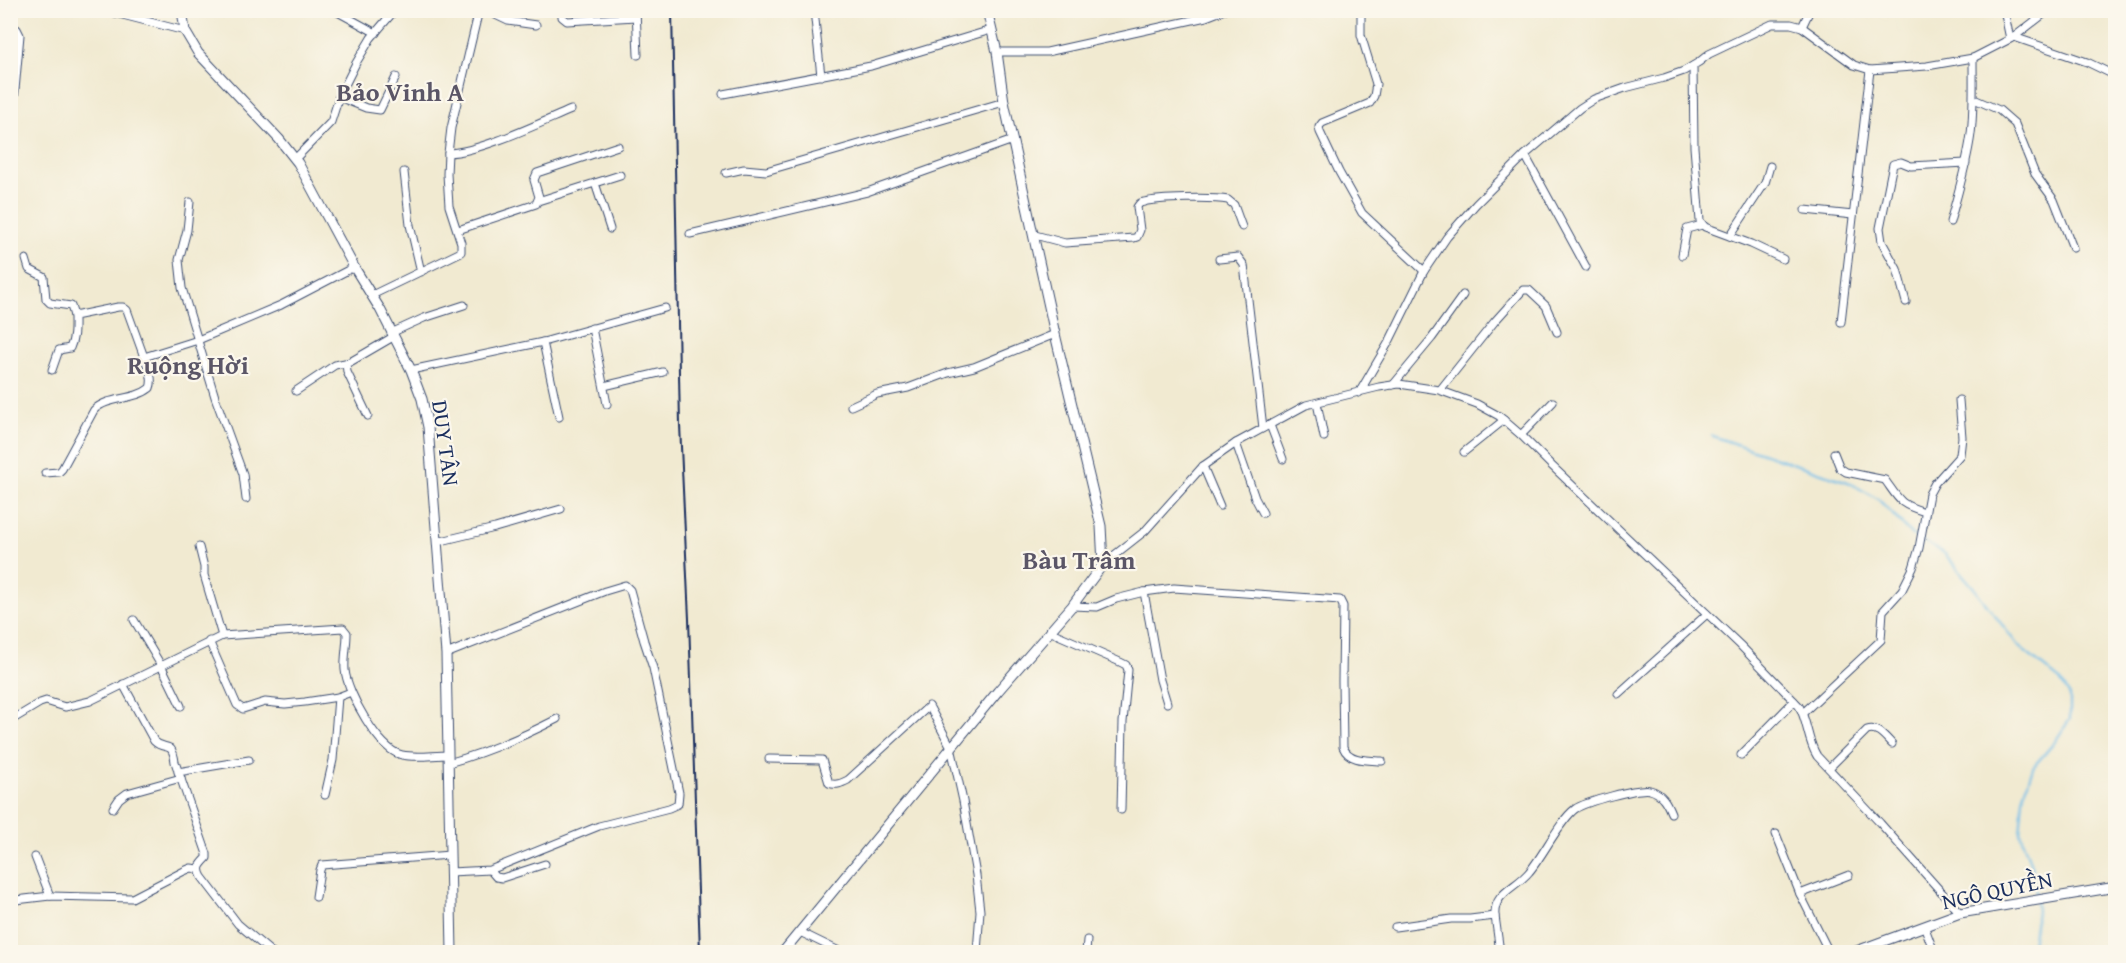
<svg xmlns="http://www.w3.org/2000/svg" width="2126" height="963" font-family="'Gentium Book Plus',serif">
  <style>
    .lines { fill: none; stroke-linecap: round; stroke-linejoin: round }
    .stream { stroke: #70bdea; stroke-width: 2 }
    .street-casing { stroke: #3b4b6f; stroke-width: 9 }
    .secondary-casing { stroke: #3b4b6f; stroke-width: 11 }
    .street { stroke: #fff; stroke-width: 7 }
    .secondary { stroke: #fff; stroke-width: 9 }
    .rail { stroke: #1b2f5e; stroke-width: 2 }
    .labels { text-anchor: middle; stroke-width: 4.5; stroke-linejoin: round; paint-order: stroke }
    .street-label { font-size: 22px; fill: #1b2f5e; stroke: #fbf7ec }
    .quarter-label { font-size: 26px; font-weight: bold; fill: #5b5667; stroke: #fbf7ec }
  </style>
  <rect width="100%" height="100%" fill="#fbf7ec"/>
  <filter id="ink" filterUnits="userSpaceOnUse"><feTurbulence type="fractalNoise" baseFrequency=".0167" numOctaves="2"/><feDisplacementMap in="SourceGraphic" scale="12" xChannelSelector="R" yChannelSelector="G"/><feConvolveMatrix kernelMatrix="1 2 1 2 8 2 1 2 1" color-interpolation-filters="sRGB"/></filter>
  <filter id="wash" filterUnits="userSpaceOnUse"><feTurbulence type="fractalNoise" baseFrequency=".008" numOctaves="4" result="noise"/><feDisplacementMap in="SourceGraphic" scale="24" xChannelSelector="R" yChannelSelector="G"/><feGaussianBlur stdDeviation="1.35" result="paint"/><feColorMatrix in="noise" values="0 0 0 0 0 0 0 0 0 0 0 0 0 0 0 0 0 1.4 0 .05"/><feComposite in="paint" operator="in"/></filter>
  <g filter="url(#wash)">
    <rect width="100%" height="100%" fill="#f1ead1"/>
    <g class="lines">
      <g class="stream">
        <path d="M1712,436l136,46 30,17 34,36 32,18 30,35 45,59 41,33 10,16v23l-16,24 -21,24 -10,31 -3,35 14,41 2,22"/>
        <path d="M2031,952l6,-41 -1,-9"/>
      </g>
    </g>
  </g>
  <g filter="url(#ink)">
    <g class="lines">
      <defs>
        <g id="street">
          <path d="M103,10l82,21"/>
          <path d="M334,10l42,23"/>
          <path d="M485,10l23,11 28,4"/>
          <path d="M562,10v7l5,4 69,-4"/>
          <path d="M636,10l2,45"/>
          <path d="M814,10l7,66"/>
          <path d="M1361,10v25l15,49 -2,12 -4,7 -48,20 -3,4 1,5 19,40 23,41 62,58"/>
          <path d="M2004,10l6,29"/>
          <path d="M10,27l7,2 3,6 -7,77 -3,3"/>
          <path d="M1802,27l8,-17"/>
          <path d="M2014,37l73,25 29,14"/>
          <path d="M997,52h50l159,-35 18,-7"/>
          <path d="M1693,66l1,81 6,74 5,6 46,17 32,15"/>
          <path d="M723,94l148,-28 120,-36"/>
          <path d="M339,97l27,11 14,2 16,-33"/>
          <path d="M1974,99l25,11 16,14 20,50 19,26 19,48"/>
          <path d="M448,153c32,-1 92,-30 123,-43"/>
          <path d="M1525,155l61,112"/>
          <path d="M295,159l36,-37 8,-25 17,-34 15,-25 24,-28"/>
          <path d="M404,172l6,53 11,47"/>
          <path d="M726,173l18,-4 22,2 238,-69"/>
          <path d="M595,183l15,46"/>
          <path d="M538,201l82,-26"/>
          <path d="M190,202l-3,28 -8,30 3,28 33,109 28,77 3,25"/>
          <path d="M1805,210l48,5"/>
          <path d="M1950,222c8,-29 17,-58 21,-88 3,-25 2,-51 2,-76"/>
          <path d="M458,230l78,-26 3,-7 -5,-17 3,-7 81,-27"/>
          <path d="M690,234l177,-42 146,-52"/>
          <path d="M1035,235l30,8 69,-5 3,-1 3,-7 -3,-23c3,-4 2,-4 7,-5 15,-4 69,-5 84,-2l6,5 8,22"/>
          <path d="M1730,236l35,-53 5,-17"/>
          <path d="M1682,255l5,-26 15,-4"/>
          <path d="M26,259l3,10 15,8 2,22 4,4 21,3 3,10"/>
          <path d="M1219,259l19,-2 6,8 19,163"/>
          <path d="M372,295l89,-43v-9l-12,-37 -2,-32 1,-21 3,-25 28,-118"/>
          <path d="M1906,302l-9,-33 -15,-27 -2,-14 13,-64 8,-2 10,4 55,-3"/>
          <path d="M1841,322l29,-252"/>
          <path d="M592,328l15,76"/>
          <path d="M391,333l33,-15 40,-13"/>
          <path d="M543,342l16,75"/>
          <path d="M346,363l1,9 21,44"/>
          <path d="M52,370l7,-20 11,-2c5,-11 4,-20 4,-32l44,-9h5l4,3 17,47"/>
          <path d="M411,370l132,-28 122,-34"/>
          <path d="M1393,385l39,-47 31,-43"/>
          <path d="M604,386l59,-14"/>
          <path d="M1440,390l55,-69 28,-31h6l17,16 11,26"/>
          <path d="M296,391l39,-26 15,-3 43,-25"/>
          <path d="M1359,393l31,-53 34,-69 23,-34 29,-33 49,-49 55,-47 14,-9 31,-11 39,-10 20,-7 15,-9 10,-8 63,-30h19l11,3 52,38 16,5 57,-4 46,-8 41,-21 35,-27"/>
          <path d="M1317,403l7,34"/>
          <path d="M851,406l26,-12 31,-6 40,-15 26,-6 81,-33"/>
          <path d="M1270,425l13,34"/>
          <path d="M1521,435l32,-33"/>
          <path d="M1236,443l19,55 8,15"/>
          <path d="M1464,452l40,-32"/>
          <path d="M1834,453l6,15 6,4 39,8c15,21 14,24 40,32"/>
          <path d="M1203,466l17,40"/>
          <path d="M45,473l14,-1 3,-3 32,-59c14,-14 40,-9 56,-22 4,-10 -2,-21 -6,-31l54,-17 83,-35 73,-38"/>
          <path d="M437,542l58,-14 66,-19"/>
          <path d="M199,547l5,20v8l18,61"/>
          <path d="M1103,564l42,-33 58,-65 33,-23 70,-38 73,-18 20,-3 40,6 38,14 22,12 22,19 31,31 188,179 59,61c9,16 8,34 18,50l63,67 80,90"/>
          <path d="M1144,592l16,88 7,23"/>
          <path d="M1072,606l25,1 19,-8 28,-7 30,-4 166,12 3,6 -1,75 1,66c6,15 26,13 39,14"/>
          <path d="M134,620l28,47 19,39"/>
          <path d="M1049,631l71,31 6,3 2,5 -5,52 -2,88"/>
          <path d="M209,641l28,64 6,4 22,-7 20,2 20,-2 33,-5 13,-5"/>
          <path d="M446,654l159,-63 20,-6 5,5 14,51 9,27 26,125 -1,11 -9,4 -70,18 -109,44 -40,2"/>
          <path d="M123,684l31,57c11,11 18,-2 21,21l32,92v4c-7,7 -10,10 -5,19l36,47 33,28"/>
          <path d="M1618,694l89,-80"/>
          <path d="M1803,713l78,-73 2,-29 19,-21 11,-22 6,-20 10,-54 6,-11 25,-28 2,-18 -3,-37"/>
          <path d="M10,721l30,-18 6,-2 19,6 25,-6 132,-65 121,-8 4,5c0,13 -3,25 -2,37 2,22 34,81 57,85 14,3 31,0 46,0"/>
          <path d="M1741,755l53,-54"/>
          <path d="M769,759l53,1 7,23c7,3 13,0 19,-3l81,-74 22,41 12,54 13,74 4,36 -3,41"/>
          <path d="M448,763c38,-10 74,-26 109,-44"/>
          <path d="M1829,768l38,-38c11,-4 18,7 25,14"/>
          <path d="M178,772l71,-12"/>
          <path d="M325,795l8,-35 5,-63"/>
          <path d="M113,808l6,-9 8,-6 54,-15"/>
          <path d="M1776,834l24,60 29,58"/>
          <path d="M35,857l15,39"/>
          <path d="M490,870l6,7 6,1 43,-14"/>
          <path d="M1800,894l49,-19"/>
          <path d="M10,896l6,4 34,-4 82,2 52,-27 7,-3 8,1"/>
          <path d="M316,897l4,-27 2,-5 128,-10"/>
          <path d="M1495,916l5,36"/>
          <path d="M1395,927l56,-8h19l25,-3c-2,-23 21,-28 34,-44 14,-16 31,-52 46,-63 10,-7 65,-22 75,-19 12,3 17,13 21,23"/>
          <path d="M1925,928l9,24"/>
          <path d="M800,932l41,20"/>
          <path d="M1086,952l1,-12"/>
        </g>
        <g id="secondary">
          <path d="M182,10l3,21 13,22 81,86 19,24 56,104 26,42 31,61 11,29 6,28 18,227 6,298"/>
          <path d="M783,952l215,-261 74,-85 31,-42 -2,-38 -46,-192 -51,-232 -7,-50 -10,-42"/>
          <path d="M1854,952l106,-39 156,-26"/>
        </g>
      </defs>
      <use href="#street" class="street-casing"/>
      <use href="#secondary" class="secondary-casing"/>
      <use href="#street" class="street"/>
      <use href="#secondary" class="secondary"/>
      <path class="rail" d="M672,10l8,415 9,194 11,333"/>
    </g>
  </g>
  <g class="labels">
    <g class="street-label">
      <text transform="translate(446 443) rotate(82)" y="8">DUY TÂN</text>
      <text transform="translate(1997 890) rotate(-12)" y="8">NGÔ QUYỀN</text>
    </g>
    <g class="quarter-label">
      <text x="400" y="101">Bảo Vinh A</text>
      <text x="188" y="374">Ruộng Hời</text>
      <text x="1079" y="569">Bàu Trâm</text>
    </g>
  </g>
  <rect width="2126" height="963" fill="none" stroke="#fbf7ec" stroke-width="36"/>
</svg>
